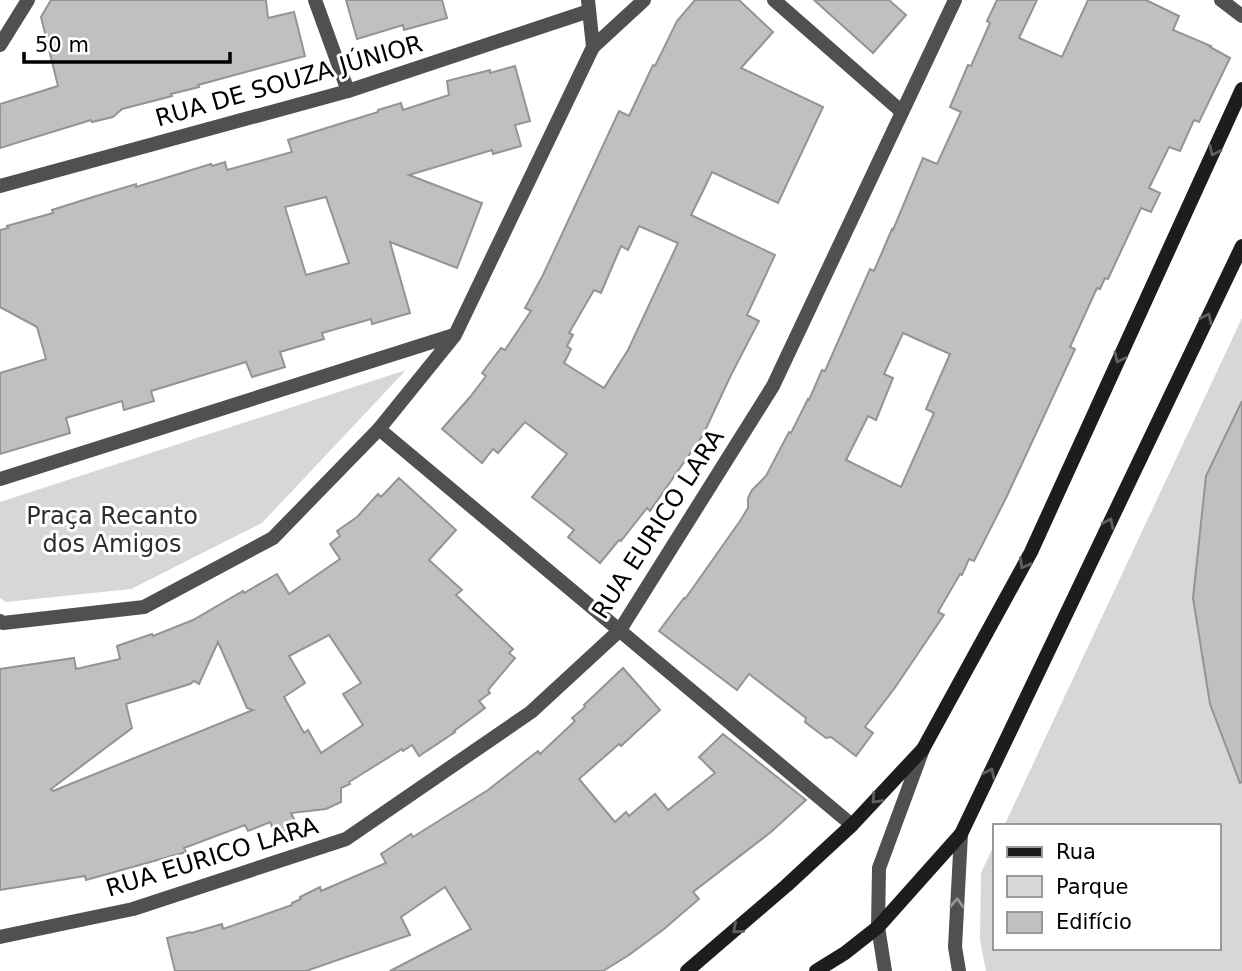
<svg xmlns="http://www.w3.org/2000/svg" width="1242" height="971" font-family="'DejaVu Sans',sans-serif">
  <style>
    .green { fill: #d7d7d7 }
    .building { fill: #c0c0c0; stroke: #949494; stroke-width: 2; fill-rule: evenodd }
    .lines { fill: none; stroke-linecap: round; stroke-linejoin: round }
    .minor { stroke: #505050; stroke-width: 14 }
    .tertiary { stroke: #505050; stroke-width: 14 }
    .secondary { stroke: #1d1d1d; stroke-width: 14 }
    .oneway { stroke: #616161 }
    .oneway2 { stroke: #969696 }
    .labels { text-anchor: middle; stroke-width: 6; stroke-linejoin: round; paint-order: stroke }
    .street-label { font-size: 24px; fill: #000; stroke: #fff }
    .park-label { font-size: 24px; fill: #2e2e2e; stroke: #fff }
  </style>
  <rect width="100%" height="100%" fill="#fff"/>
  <g class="green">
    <path d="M1242,318v653h-256l-6,-31 1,-67 14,-30v105h224v-122h-215z"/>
    <path d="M406,370l-144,153 -131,66 -125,13 -6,-4v-96z"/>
  </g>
  <g class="building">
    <path d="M51,0h215l2,18 26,-6 11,44 -107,29 1,2 -28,7 1,2 -50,13 -9,8 -21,5 -1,-2 -91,28v-44l58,-18 -17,-69z"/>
    <path d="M346,0h96l5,18 -43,12 -1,-5 -46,14z"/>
    <path d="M695,0h44l34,32 -32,36 82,39 -45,96 -66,-31 -9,19 -12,24 84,40 -28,60 12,6 -28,54 -28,60 -53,76 -3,-3 -26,33 -2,-1 -19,23 -32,-26 6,-7 -42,-33 35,-43 -42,-32 -27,31 -5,-4 -11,14 -40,-34 28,-32 16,-21 -4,-3 19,-25 4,2 26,-39 -6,-3 18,-33 76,-164 10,5 24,-51 2,1 22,-45zM639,226l39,17 -50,107 -24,38 -40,-25 7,-14 -4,-3 6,-11 -4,-2 25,-43 7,3 20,-47 7,4z"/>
    <path d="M814,0h75l17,15 -33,38z"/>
    <path d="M997,0h40l-18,38 43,19 26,-57h58l33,16 -6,14 38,16 -1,1 20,11 -31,64 -5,-2 -14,31 -11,-4 -20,41 11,5 -9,19 -10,-4 -33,71 -3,-1 -5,11 -3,-1 -27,59 5,2 -68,147 -33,65 -5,-2 -7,16 -2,-1 -22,38 6,3 -50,74 -29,38 8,6 -17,23 -25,-19 -5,1 -21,-16 1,-4 -57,-44 -12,16 -78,-59 25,-33 1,1 55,-78 8,-13v-10l4,-8 14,-14 23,-44 2,1 17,-34 1,1 13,-30 3,1 45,-102 4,2 18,-42 1,1 30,-72 14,6 24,-52 -11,-5 18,-42 3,1 19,-43 -3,-2zM903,333l47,21 -24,55 8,4 -33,74 -55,-27 22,-44 8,4 17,-42 -9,-4z"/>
    <path d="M515,66l15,55 -15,4 6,21 -28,8 -1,-4 -83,25 73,28 -25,65 -67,-26 20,71 -38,11 -1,-5 -49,14 2,6 -44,13 5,15 -33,10 -6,-15 -95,29 3,10 -30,9 -2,-9 -56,17 4,15 -70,21v-81l46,-14 -9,-32 -37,-20v-77l8,-2 -1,-2 46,-13 -1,-3 41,-13 43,-13v3l75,-23 1,2 13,-4 2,8 65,-18 -4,-12 90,-28v-2l23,-7 2,7 46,-15 -2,-14 43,-11v3zM326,197l23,66 -43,12 -21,-68z"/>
    <path d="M1242,401v381l-2,1 -30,-79 -17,-106 13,-122z"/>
    <path d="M399,478l57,52 -27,30 33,30 -6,5 57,54 -4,4 6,5 -27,32 2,3 -11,8 6,7 -31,23 1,1 -36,24 -7,-11 -9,6 -1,-2 -53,33 1,2 -9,4v14l-15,7 -35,4 6,12 -21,10 -6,-13 -22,9 -3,-6 -61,23 2,4 -100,28 -1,-4 -85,14v-221l74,-11 2,11 44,-10 -3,-13 35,-12 1,2 40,-16 50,-29 1,2 33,-19 12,20 51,-35 -10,-15 10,-8 -3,-5 20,-14 21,-23 3,3zM329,635l32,48 -18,11 20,31 -42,28 -13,-23 -4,3 -20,-36 21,-14 -16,-27zM218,642l29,66 6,2 -200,81 -2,-2 81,-61 -6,-24 64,-20 4,-3 5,3z"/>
    <path d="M623,668l37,42 -39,36 -2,-2 -40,35 36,43 11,-10 3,4 26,-22 13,16 47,-37 -16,-16 24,-23 83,66 -35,32 -78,60 6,7 -35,30 -35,26 -26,16h-213l81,-42 -26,-42 -44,30 9,18 -104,36h-131l-8,-33 23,-6 1,1 31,-9 1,5 69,-24v-2l9,-4 -1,-2 20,-10 1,4 65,-28 -5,-9 30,-20 2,3 75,-47 50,-39 2,3 35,-33 -3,-3 13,-11 -1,-2z"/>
  </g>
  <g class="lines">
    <g class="minor">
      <path d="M315,0l33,91"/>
      <path d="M774,0l128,112"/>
      <path d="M1221,0l21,16"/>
      <path d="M0,45l28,-45"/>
      <path d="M593,47l51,-47"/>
      <path d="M0,186l348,-95 241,-80"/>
      <path d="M379,429l473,396"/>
      <path d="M0,479l454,-144"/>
      <path d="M0,621l3,2 141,-16 129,-69 106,-109 76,-94 138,-288 -5,-47"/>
      <path d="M0,937l133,-28 213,-70 185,-127 89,-82 153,-244 182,-386"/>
    </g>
    <g class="tertiary">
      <path d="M885,971l-7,-44 1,-59 44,-119"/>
      <path d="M959,971l-4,-24 6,-113"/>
    </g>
    <g class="secondary">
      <path d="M687,971l99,-85 66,-61 71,-76 108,-197 211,-463"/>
      <path d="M816,971l29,-18 33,-26 83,-93 281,-588"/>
    </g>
  </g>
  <defs><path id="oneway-chevron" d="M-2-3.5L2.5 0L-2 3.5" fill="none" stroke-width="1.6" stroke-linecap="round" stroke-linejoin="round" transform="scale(1.75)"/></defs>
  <g class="oneway">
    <use href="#oneway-chevron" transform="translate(1214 151) rotate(115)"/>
    <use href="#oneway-chevron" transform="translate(1207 318) rotate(-64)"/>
    <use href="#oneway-chevron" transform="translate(1119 358) rotate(115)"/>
    <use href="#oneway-chevron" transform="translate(1109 523) rotate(-64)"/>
    <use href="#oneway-chevron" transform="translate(1024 564) rotate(119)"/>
    <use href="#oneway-chevron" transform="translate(990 773) rotate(-64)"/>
    <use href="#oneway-chevron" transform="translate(876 799) rotate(133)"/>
    <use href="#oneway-chevron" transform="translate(737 929) rotate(139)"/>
  </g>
  <use class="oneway2" href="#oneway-chevron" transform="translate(957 903) rotate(-87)"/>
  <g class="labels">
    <g class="street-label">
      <text transform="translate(289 81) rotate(-16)" y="8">RUA DE SOUZA JÚNIOR</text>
      <text transform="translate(658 524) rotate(-57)" y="8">RUA EURICO LARA</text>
      <text transform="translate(212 857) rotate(-17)" y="8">RUA EURICO LARA</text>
    </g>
    <g class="park-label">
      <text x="112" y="524">Praça Recanto<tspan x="112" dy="28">dos Amigos</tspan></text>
    </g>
  </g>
  <rect x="993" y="824" width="228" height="126" fill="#ffffff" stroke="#999999" stroke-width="2"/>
  <rect x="1007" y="847" width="35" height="10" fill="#1d1d1d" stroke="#999999" stroke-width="2"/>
  <text x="1056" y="859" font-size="21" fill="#000000">Rua</text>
  <rect x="1007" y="876" width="35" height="21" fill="#d7d7d7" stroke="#999999" stroke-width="2"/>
  <text x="1056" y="894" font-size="21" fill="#000000">Parque</text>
  <rect x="1007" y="912" width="35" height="21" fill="#c0c0c0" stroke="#999999" stroke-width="2"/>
  <text x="1056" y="929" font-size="21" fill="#000000">Edifício</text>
  <path d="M24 52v10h206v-10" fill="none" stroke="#000000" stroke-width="3.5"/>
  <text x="35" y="52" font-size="21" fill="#000000" stroke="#ffffff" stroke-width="5" paint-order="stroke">50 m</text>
</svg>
